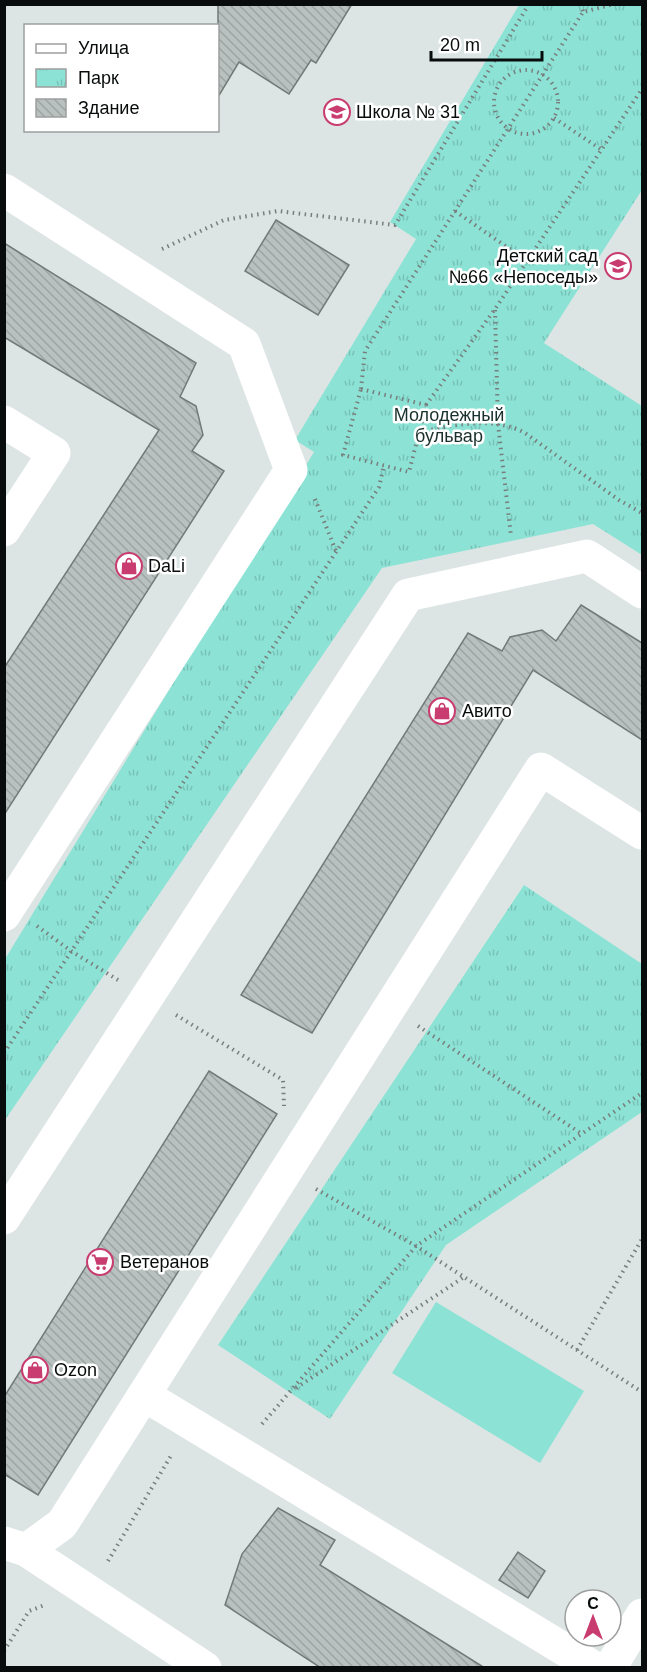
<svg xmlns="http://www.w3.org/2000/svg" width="647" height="1672" font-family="Arial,sans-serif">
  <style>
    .grass { fill: #8ce3d5 }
    .park { fill: url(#park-tufts) }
    .building { fill: url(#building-back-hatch); stroke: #727a78; stroke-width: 1.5 }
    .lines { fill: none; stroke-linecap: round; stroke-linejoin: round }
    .path { stroke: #787e7d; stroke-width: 4; stroke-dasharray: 1.5 4.5; stroke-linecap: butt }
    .minor { stroke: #fff; stroke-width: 33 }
    .labels { text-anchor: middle; stroke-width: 5; stroke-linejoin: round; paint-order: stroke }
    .poi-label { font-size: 18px; fill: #090c0c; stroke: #fff; text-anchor: start }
    .park-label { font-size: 18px; fill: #1a302c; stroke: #fff }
  </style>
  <defs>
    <pattern id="park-tufts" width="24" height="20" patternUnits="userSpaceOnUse" patternTransform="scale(1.5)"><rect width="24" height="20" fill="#8ce3d5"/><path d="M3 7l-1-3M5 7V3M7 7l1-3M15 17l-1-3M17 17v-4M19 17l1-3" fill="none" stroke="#77c2b6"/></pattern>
    <pattern id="building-back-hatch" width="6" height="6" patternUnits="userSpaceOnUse" patternTransform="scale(1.5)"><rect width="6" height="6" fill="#b8c1bf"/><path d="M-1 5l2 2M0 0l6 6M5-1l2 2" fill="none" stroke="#9da5a3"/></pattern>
  </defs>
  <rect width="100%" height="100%" fill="#dde5e4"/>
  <path class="grass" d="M436,1302l148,89 -44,72 -148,-90z"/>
  <g class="park">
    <path d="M519,5h123v185l-98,153 98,63v149l-49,-31 -211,44 -377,552v-161l309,-507 -19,-12 121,-201 -26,-17z"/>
    <path d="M524,885l118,79v148l-196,133 -116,174 -112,-74z"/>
  </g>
  <g class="building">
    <path d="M218,4h134l-36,59 -5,-3 -22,34 -50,-32 -21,35z"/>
    <path d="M276,220l73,45 -31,50 -73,-44z"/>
    <path d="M4,243l192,120 -16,34 16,9 7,29 -11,16 32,20 -220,344v-147l155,-238 -155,-93z"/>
    <path d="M581,605l61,38v97l-109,-70 -221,363 -71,-38 227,-362 34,18 8,-14 32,-7 14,11z"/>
    <path d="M209,1071l68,43 -239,381 -34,-21v-77z"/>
    <path d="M278,1508l57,32 -15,25 165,103h-164l-96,-63 17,-51z"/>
    <path d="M518,1552l27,19 -17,27 -29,-18z"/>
  </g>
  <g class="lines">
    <g class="path">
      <path d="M581,4l2,8"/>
      <circle cx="526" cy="102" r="32"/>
      <path d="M554,118l48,32"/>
      <path d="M455,211l72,50"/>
      <path d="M162,249l62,-29 54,-9 117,14 134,-221"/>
      <path d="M495,310l3,114 13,112"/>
      <path d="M361,389l4,-38 218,-339 31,-8"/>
      <path d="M361,389l65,16 -17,67 -66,-17z"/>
      <path d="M426,405l69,-96 147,-220"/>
      <path d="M420,432c33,-7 74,-16 105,1l94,67 23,13"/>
      <path d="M315,499l21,52"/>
      <path d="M37,926l34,25 47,29"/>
      <path d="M176,1015l107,65 1,26"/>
      <path d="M418,1026l164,108"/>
      <path d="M4,1053l375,-566 5,-22"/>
      <path d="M316,1189l100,57 226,146"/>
      <path d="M577,1350l65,-111"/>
      <path d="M296,1388l168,-111"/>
      <path d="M262,1424l154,-178 226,-153"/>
      <path d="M108,1561l64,-107"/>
      <path d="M4,1651l25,-40 16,-6"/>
    </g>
    <g class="minor">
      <path d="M4,190l240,154 47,126 -287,445"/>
      <path d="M4,422l50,31 -50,77"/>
      <path d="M4,1218l404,-623 179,-39 55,36"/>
      <path d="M144,1395l451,273"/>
      <path d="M4,1543l22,7 36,-26 479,-755 101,64"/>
      <path d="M26,1550l179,118"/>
      <path d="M610,1668l32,-53"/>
    </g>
  </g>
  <defs>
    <symbol id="school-ring" viewBox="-11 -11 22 22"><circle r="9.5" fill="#fff" stroke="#c83c6f" stroke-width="1.5"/><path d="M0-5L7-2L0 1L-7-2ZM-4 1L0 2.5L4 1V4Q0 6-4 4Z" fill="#c83c6f"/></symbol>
    <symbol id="shop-ring" viewBox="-11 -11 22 22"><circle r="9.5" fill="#fff" stroke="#c83c6f" stroke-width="1.5"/><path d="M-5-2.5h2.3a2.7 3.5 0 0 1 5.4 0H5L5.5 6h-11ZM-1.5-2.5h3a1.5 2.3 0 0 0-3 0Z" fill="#c83c6f"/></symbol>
    <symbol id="supermarket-ring" viewBox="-11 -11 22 22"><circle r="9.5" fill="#fff" stroke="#c83c6f" stroke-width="1.5"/><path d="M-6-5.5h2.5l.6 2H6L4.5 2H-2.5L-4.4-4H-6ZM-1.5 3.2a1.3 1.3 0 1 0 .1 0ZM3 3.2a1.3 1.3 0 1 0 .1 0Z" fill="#c83c6f"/></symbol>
  </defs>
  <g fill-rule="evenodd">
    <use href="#school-ring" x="322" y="97" width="30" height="30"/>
    <use href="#school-ring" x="603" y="251" width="30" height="30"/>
    <use href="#shop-ring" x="114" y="551" width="30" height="30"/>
    <use href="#shop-ring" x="427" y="696" width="30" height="30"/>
    <use href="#supermarket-ring" x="85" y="1247" width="30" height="30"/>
    <use href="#shop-ring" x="20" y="1355" width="30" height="30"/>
  </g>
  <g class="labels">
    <g class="poi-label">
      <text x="356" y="118">Школа № 31</text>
      <text x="598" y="262" text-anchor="end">Детский сад<tspan x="598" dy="21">№66 «Непоседы»</tspan></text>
      <text x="148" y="572">DaLi</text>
      <text x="462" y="717">Авито</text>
      <text x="120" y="1268">Ветеранов</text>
      <text x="54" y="1376">Ozon</text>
    </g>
    <g class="park-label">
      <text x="449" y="421">Молодежный<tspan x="449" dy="21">бульвар</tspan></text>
    </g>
  </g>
  <rect width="647" height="1672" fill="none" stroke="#090c0c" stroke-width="12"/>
  <rect x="24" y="24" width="195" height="108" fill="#ffffff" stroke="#9d9e9e" stroke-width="1.5"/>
  <rect x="36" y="44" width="30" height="9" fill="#ffffff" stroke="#9d9e9e" stroke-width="1.5"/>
  <text x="78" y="54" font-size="18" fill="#090c0c">Улица</text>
  <rect x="36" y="69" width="30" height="18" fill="url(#park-tufts)" stroke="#9d9e9e" stroke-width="1.5"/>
  <text x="78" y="84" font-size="18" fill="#090c0c">Парк</text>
  <rect x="36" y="99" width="30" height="18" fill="url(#building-back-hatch)" stroke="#9d9e9e" stroke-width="1.5"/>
  <text x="78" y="114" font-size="18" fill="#090c0c">Здание</text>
  <g transform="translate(593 1618)"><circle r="28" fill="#ffffff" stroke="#9d9e9e" stroke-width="1.5"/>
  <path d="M0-4.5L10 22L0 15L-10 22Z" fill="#c83c6f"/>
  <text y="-9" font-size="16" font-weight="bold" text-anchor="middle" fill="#090c0c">С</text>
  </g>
  <path d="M431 51v9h111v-9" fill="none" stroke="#090c0c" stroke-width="3"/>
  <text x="440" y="51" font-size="18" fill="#090c0c" stroke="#ffffff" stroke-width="4.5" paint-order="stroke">20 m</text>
</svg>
